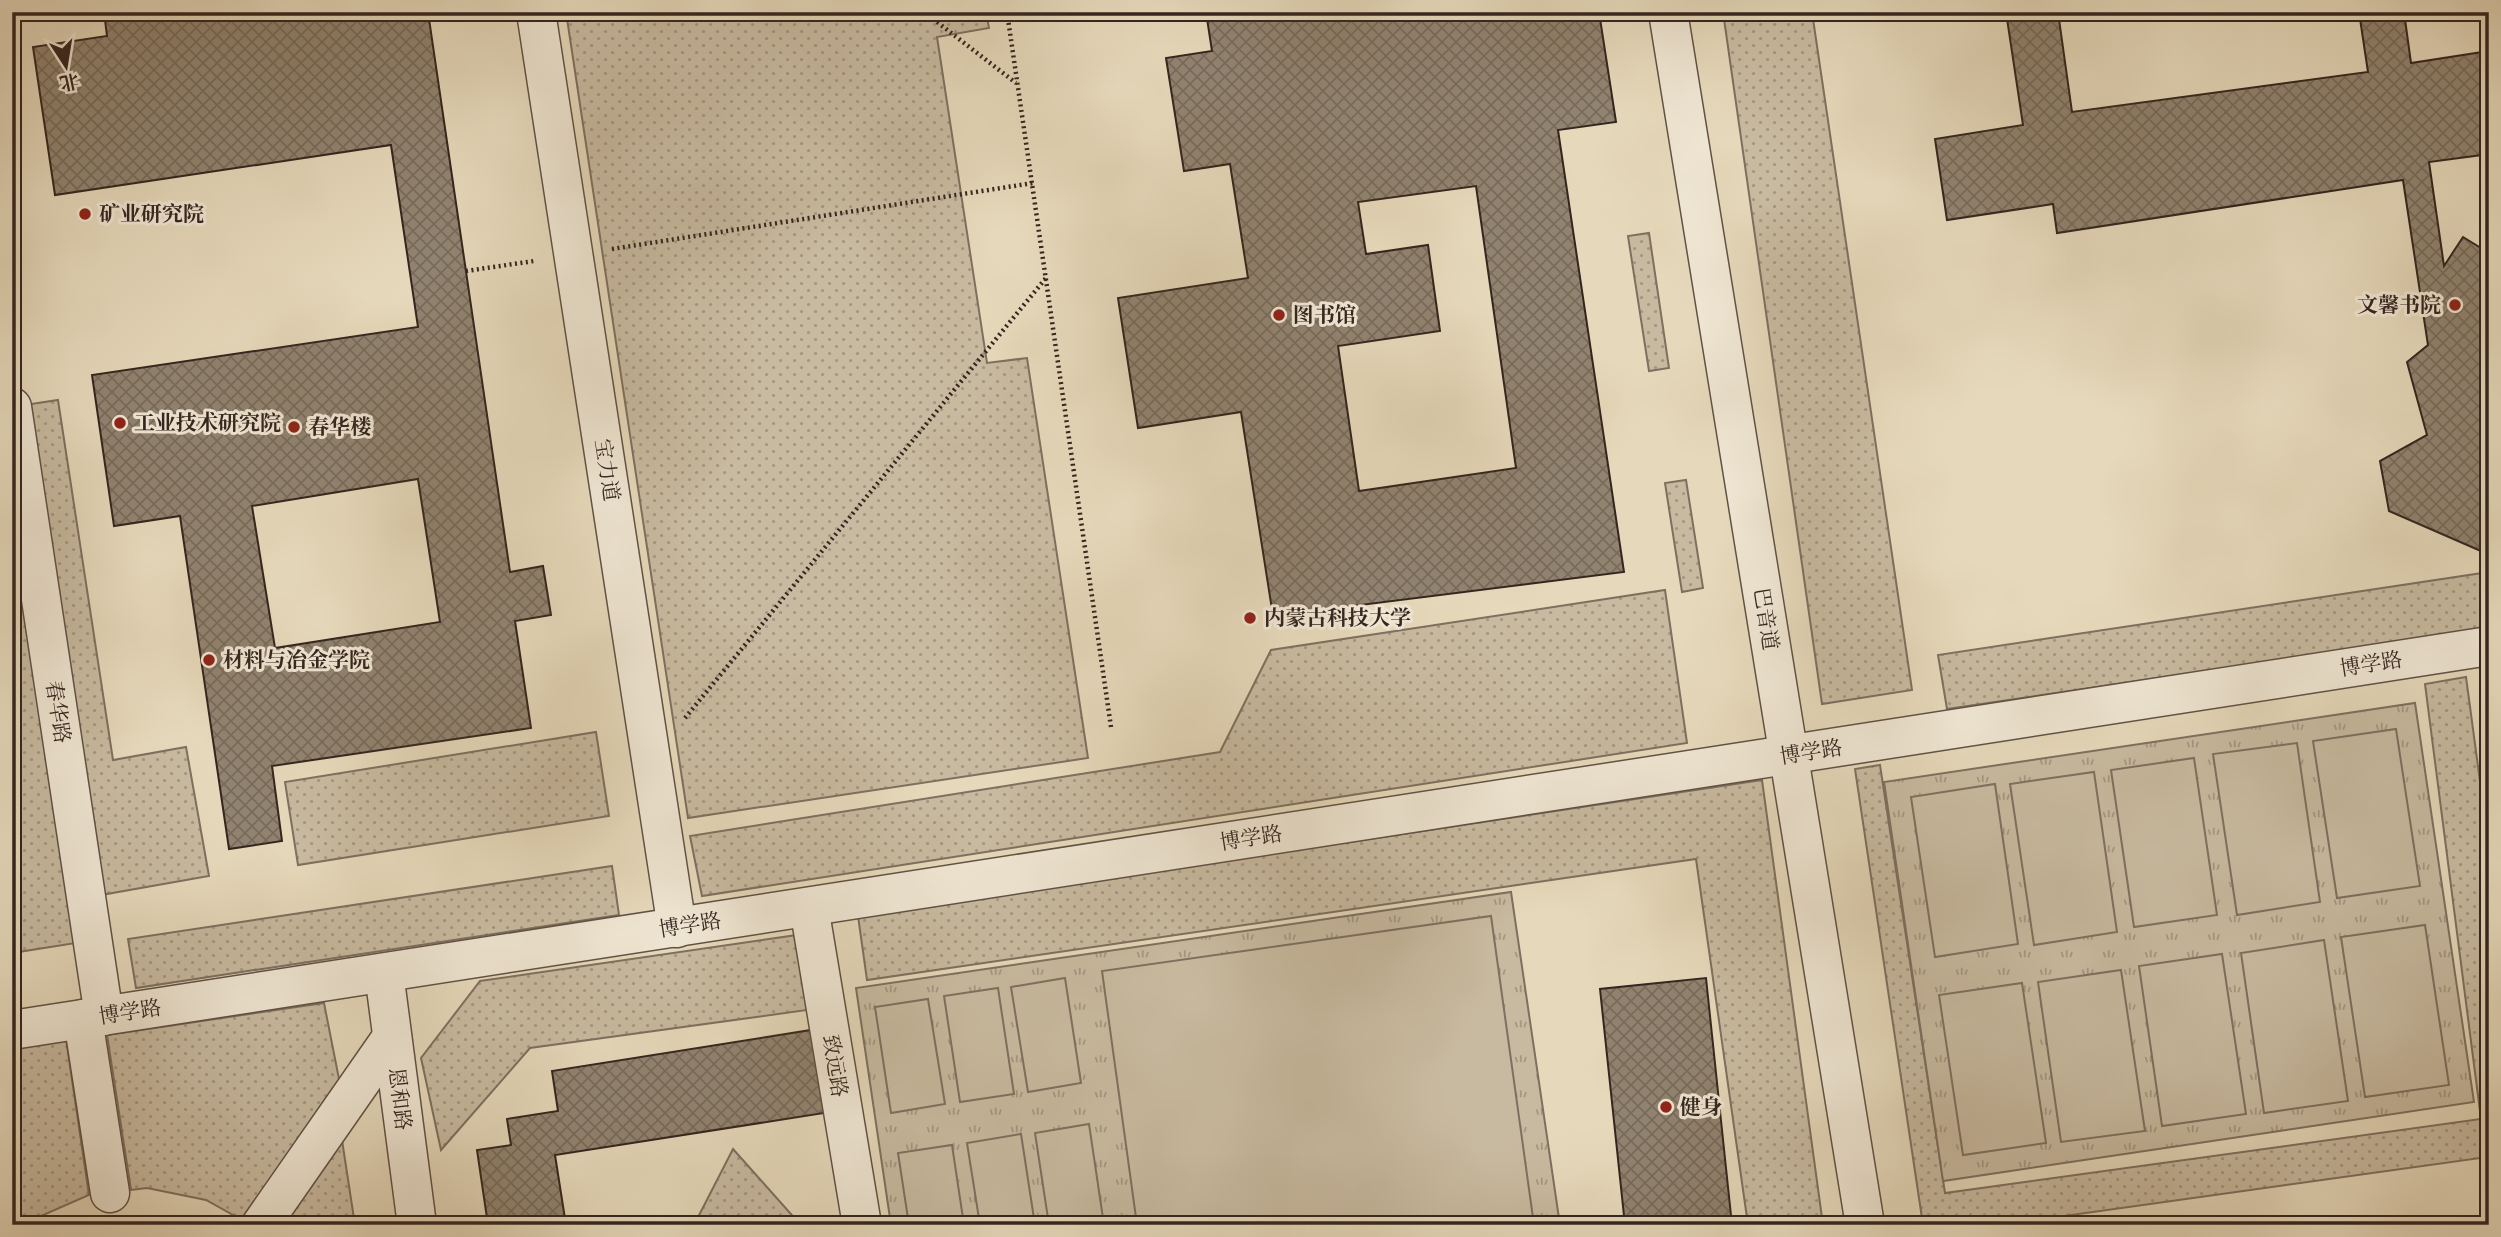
<svg xmlns="http://www.w3.org/2000/svg" width="2501" height="1237" font-family="Alegreya,'Noto Serif SC',serif">
  <style>
    .grass { fill: url(#grass-dots); stroke: #7e7060; stroke-width: 2 }
    .park { fill: url(#park-tufts); stroke: #7e7060; stroke-width: 2 }
    .pitch { fill: #c8baa0; stroke: #7e7060; stroke-width: 2 }
    .building { fill: url(#building-cross-hatch); stroke: #34251f; stroke-width: 2; fill-rule: evenodd }
    .lines { fill: none; stroke-linecap: round; stroke-linejoin: round }
    .minor-casing { stroke: #605246; stroke-width: 41 }
    .path { stroke: #34251f; stroke-width: 4.5; stroke-dasharray: 2 3.5; stroke-linecap: butt }
    .minor { stroke: #efe6d3; stroke-width: 38 }
    .poi-dot { fill: #8f2418; stroke: #efe6d3; stroke-width: 2.5 }
    .labels { text-anchor: middle; stroke-width: 6; stroke-linejoin: round; paint-order: stroke }
    .poi-label { font-size: 21px; font-weight: bold; fill: #34251f; stroke: #efe6d3; text-anchor: start }
    .street-label { font-size: 21px; fill: #34251f; stroke: #efe6d3 }
  </style>
  <defs>
    <pattern id="grass-dots" width="8" height="8" patternUnits="userSpaceOnUse" patternTransform="scale(1.75)"><rect width="8" height="8" fill="#c8baa0"/><path d="M2 2h.1M6 6h.1" fill="none" stroke="#a39782" stroke-width="1.8" stroke-linecap="round"/></pattern>
    <pattern id="park-tufts" width="24" height="20" patternUnits="userSpaceOnUse" patternTransform="scale(1.75)"><rect width="24" height="20" fill="#c8baa0"/><path d="M3 7l-1-3M5 7V3M7 7l1-3M15 17l-1-3M17 17v-4M19 17l1-3" fill="none" stroke="#a39782"/></pattern>
    <pattern id="building-cross-hatch" width="8" height="8" patternUnits="userSpaceOnUse" patternTransform="scale(1.75)"><rect width="8" height="8" fill="#918370"/><path d="M0 0l8 8M0 8l8-8" fill="none" stroke="#776b5b"/></pattern>
  </defs>
  <rect width="100%" height="100%" fill="#e6d9bb"/>
  <filter id="stains"><feTurbulence type="fractalNoise" baseFrequency=".00286" numOctaves="4"/><feColorMatrix values="0 0 0 0 .2 0 0 0 0 .09 0 0 0 0 .02 0 0 0 .5 -.17"/></filter>
  <radialGradient id="worn" r=".72"><stop offset=".6" stop-color="#630" stop-opacity="0"/><stop offset="1" stop-color="#630" stop-opacity=".3"/></radialGradient>
  <g class="grass">
    <path d="M566,12h420l3,16 -52,9 50,326 40,-5 61,400 -400,60z"/>
    <path d="M1723,12h89l100,678 -90,14z"/>
    <path d="M1649,233l20,135 -20,3 -21,-135z"/>
    <path d="M58,400l55,360 73,-13 23,129 -108,19 -83,-489z"/>
    <path d="M1686,480l17,108 -21,4 -17,-109z"/>
    <path d="M12,506l64,437 -64,10z"/>
    <path d="M2489,572v57l-542,80 -9,-54z"/>
    <path d="M1665,590l22,153 -985,153 -12,-60 530,-84 51,-102z"/>
    <path d="M2466,677l23,171v319l-2,-10 -487,68h-77l-68,-456 25,-4 65,428 536,-74 -56,-435z"/>
    <path d="M596,732l13,84 -311,49 -13,-83z"/>
    <path d="M1762,780l61,445h-75l-52,-366 -829,121 -9,-64z"/>
    <path d="M612,866l7,49 -483,73 -8,-49z"/>
    <path d="M797,935l10,75 -277,38 -89,102 -20,-92 59,-77z"/>
    <path d="M324,1003l16,81 -98,136 -36,-20 -59,-12 -16,2 -24,-155z"/>
    <path d="M65,1032l24,163 -55,24 -5,6h-17v-185z"/>
    <path d="M338,1114l17,111h-94z"/>
    <path d="M733,1149l65,73 -3,3h-101z"/>
  </g>
  <g class="park">
    <path d="M2415,703l59,399 -531,79 -59,-399z"/>
    <path d="M1511,892l49,333h-669l-35,-237z"/>
  </g>
  <g class="pitch">
    <path d="M2396,729l24,157 -83,12 -24,-157z"/>
    <path d="M2297,743l23,159 -83,13 -24,-161z"/>
    <path d="M2194,758l23,157 -83,12 -23,-157z"/>
    <path d="M2094,772l23,160 -83,13 -24,-161z"/>
    <path d="M1995,784l23,160 -83,13 -24,-160z"/>
    <path d="M1491,916l43,309h-397l-35,-254z"/>
    <path d="M2425,925l24,160 -84,12 -24,-160z"/>
    <path d="M2324,940l24,161 -84,12 -23,-160z"/>
    <path d="M2222,954l24,160 -84,12 -23,-160z"/>
    <path d="M2121,970l24,161 -84,11 -23,-160z"/>
    <path d="M1065,978l16,105 -53,9 -17,-105z"/>
    <path d="M2022,983l24,160 -83,12 -24,-160z"/>
    <path d="M998,988l16,106 -54,8 -16,-106z"/>
    <path d="M928,999l17,105 -54,9 -16,-106z"/>
    <path d="M1089,1124l15,101h-55l-14,-92z"/>
    <path d="M1021,1134l14,91h-55l-13,-82z"/>
    <path d="M952,1145l12,80h-55l-11,-72z"/>
  </g>
  <g class="building">
    <path d="M104,12h88l1,6 40,-6h195l82,560 33,-6 8,49 -36,6 16,107 -259,38 10,75 -53,8 -49,-333 -66,10 -22,-151 326,-48 -27,-182 -336,50 -22,-148 74,-11zM418,479l22,143 -165,26 -23,-142z"/>
    <path d="M1206,12h393l17,110 -58,8 66,442 -351,44 -32,-204 -103,16 -20,-130 130,-20 -18,-114 -46,7 -18,-113 46,-7zM1476,186l40,282 -157,23 -21,-145 102,-15 -12,-86 -62,9 -8,-52z"/>
    <path d="M2006,12h52l14,100 296,-40 -9,-60h45l7,51 78,-12v103l-60,8 15,104 19,-29 26,16v293l-8,5 -92,-40 -9,-50 47,-26 -20,-73 21,-17 -25,-165 -346,53 -4,-29 -106,16 -12,-81 88,-14z"/>
    <path d="M1706,978l26,247h-107l-25,-236z"/>
    <path d="M811,1030l13,83 -269,42 11,70h-78l-11,-75 34,-5 -4,-26 51,-8 -6,-40z"/>
  </g>
  <g class="lines">
    <defs>
      <g id="minor">
        <path d="M536,12l141,916"/>
        <path d="M1668,12l197,1213"/>
        <path d="M12,407l92,609"/>
        <path d="M809,907l53,318"/>
        <path d="M384,973l33,252"/>
        <path d="M83,1019l27,174"/>
        <path d="M12,1030l2477,-384"/>
        <path d="M261,1225l131,-188"/>
      </g>
    </defs>
    <use href="#minor" class="minor-casing"/>
    <g class="path">
      <path d="M924,12l92,71"/>
      <path d="M1007,12l104,715"/>
      <path d="M612,249l421,-66"/>
      <path d="M466,271l68,-10"/>
      <path d="M685,718l361,-440"/>
    </g>
    <use href="#minor" class="minor"/>
  </g>
  <g class="poi-dot">
    <circle cx="85" cy="214" r="7"/>
    <circle cx="2455" cy="305" r="7"/>
    <circle cx="1279" cy="315" r="7"/>
    <circle cx="120" cy="423" r="7"/>
    <circle cx="294" cy="427" r="7"/>
    <circle cx="1250" cy="618" r="7"/>
    <circle cx="209" cy="660" r="7"/>
    <circle cx="1666" cy="1107" r="7"/>
  </g>
  <g class="labels">
    <g class="poi-label">
      <text x="99" y="221">矿业研究院</text>
      <text x="2441" y="312" text-anchor="end">文馨书院</text>
      <text x="1293" y="322">图书馆</text>
      <text x="134" y="430">工业技术研究院</text>
      <text x="308" y="434">春华楼</text>
      <text x="1264" y="625">内蒙古科技大学</text>
      <text x="223" y="667">材料与冶金学院</text>
      <text x="1680" y="1114">健身</text>
    </g>
    <g class="street-label">
      <text transform="translate(607 470) rotate(81)" y="7">宝力道</text>
      <text transform="translate(1766 619) rotate(81)" y="7">巴音道</text>
      <text transform="translate(2371 664) rotate(-9)" y="7">博学路</text>
      <text transform="translate(58 712) rotate(81)" y="7">春华路</text>
      <text transform="translate(1811 752) rotate(-9)" y="7">博学路</text>
      <text transform="translate(1251 838) rotate(-9)" y="7">博学路</text>
      <text transform="translate(690 925) rotate(-9)" y="7">博学路</text>
      <text transform="translate(130 1012) rotate(-9)" y="7">博学路</text>
      <text transform="translate(835 1066) rotate(81)" y="7">致远路</text>
      <text transform="translate(400 1099) rotate(83)" y="7">恩和路</text>
    </g>
  </g>
  <rect width="2501" height="1237" fill="none" stroke="#e6d9bb" stroke-width="42"/>
  <rect x="14" y="14" width="2473" height="1209" fill="none" stroke="#34251f" stroke-width="3.5"/>
  <rect x="21" y="21" width="2459" height="1195" fill="none" stroke="#34251f" stroke-width="2"/>
  <g transform="translate(66 66) rotate(168)" stroke="#efe6d3" stroke-width="5" paint-order="stroke">
  <path d="M0-5L12 26L0 18L-12 26Z" fill="#34251f"/>
  <text y="-10" font-size="19" font-weight="bold" text-anchor="middle" fill="#34251f">北</text>
  </g>
  <rect width="100%" height="100%" filter="url(#stains)"/>
  <rect width="100%" height="100%" fill="url(#worn)"/>
</svg>
